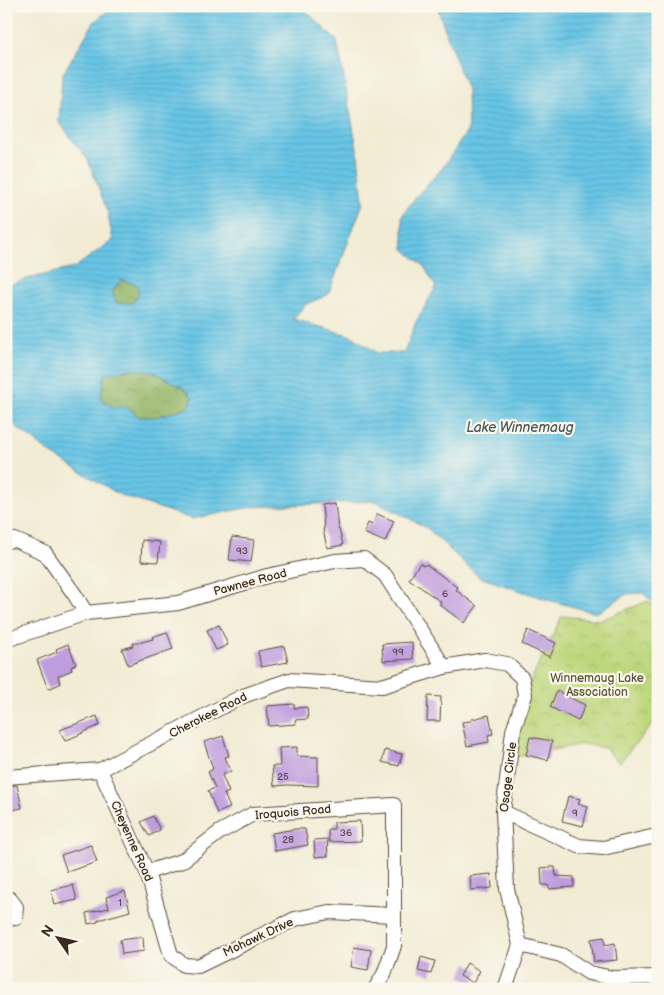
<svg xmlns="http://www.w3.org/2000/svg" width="664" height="995" font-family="'Balsamiq Sans',sans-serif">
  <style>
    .forest { fill: url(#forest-crowns); stroke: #687145 }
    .park { fill: url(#park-crowns); stroke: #7c804d }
    .water { fill: url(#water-rules); stroke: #517882; fill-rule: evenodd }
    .building { fill: #be9cde }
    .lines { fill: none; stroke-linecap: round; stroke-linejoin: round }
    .minor-casing { stroke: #564739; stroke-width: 16 }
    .minor { stroke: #fff; stroke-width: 14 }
    .labels { text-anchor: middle; stroke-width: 4.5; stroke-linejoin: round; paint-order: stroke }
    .number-label { font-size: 10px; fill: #5c464e }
    .street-label { font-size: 12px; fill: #3b2a1e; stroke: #fbf7ec }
    .park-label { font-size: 12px; fill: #5c5536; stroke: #fbf7ec }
    .water-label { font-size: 14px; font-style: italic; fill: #48585a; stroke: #fbf7ec }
  </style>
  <defs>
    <pattern id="forest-crowns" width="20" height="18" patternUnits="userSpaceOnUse" patternTransform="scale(1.25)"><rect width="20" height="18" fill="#96b86c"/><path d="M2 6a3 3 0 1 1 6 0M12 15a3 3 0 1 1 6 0" fill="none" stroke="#7c9658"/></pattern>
    <pattern id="park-crowns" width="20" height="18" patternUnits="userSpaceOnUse" patternTransform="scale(1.25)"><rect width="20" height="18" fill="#bdd77c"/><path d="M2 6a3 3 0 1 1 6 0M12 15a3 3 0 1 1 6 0" fill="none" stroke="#a3b96b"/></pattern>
    <pattern id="water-rules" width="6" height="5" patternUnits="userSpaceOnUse" patternTransform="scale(1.25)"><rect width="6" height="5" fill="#67c5e5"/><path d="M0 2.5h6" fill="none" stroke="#5aa9c4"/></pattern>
  </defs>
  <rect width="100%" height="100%" fill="#fbf7ec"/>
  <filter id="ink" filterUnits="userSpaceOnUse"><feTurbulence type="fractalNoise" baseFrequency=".02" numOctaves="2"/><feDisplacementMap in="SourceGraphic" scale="10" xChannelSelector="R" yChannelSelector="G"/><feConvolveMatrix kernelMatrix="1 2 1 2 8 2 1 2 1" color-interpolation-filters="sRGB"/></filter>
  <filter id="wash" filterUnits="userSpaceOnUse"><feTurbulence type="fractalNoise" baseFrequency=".0096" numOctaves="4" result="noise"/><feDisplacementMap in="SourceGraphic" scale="20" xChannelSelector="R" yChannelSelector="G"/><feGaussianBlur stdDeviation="1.12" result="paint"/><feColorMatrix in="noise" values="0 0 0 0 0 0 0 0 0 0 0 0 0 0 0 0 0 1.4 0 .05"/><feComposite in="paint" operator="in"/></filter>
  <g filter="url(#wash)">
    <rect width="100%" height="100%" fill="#f2ecd5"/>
    <g class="forest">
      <path d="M121,280l15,4 4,8 -7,11h-16l-5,-11z"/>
      <path d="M131,369l21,2 33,18 8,9 -4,9 -33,10h-17l-13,-11 -13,1 -12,-8 4,-25z"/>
    </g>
    <path class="park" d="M648,601l10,8v109l-39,45 -14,-15 -21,-4 -70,13 -4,-33 52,-108 39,4z"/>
    <path class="water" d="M114,6h187l36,35 21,113 5,49 -35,92 -22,9 -13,15 59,17 25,17h27l12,-31 20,-35 -13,-22 -19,-16 -2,-33 12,-17 30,-33 24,-36 -1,-40 -17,-46 -13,-38h221v608l-2,-9 -13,-12 -16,1 -31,19 -51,-14 -66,-22 -52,-49 -51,-27 -125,6 -59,12 -72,-24 -67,-40 -47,-36v-133l21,-7 47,-11 39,-28 -6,-30 -19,-50 -29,-38 3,-47 32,-53zM121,280l15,4 3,8 -6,11h-16l-5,-11zM131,369l21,2 33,18 8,9 -4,9 -33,10h-17l-13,-11 -13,1 -12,-8 4,-25z"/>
    <g id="blocks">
      <g class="building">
        <path d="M335,503l3,26h1l4,16 -16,3 -4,-19h1l-2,-24z"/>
        <path d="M377,514l17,7 -9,21 -21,-9 4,-10 5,2z"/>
        <path d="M232,537l22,3 -3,22 -22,-2z"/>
        <path d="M142,540l18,2 -2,20 -17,-1z"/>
        <path d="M420,563l4,3 2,-2 32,24 -2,2 21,16 -13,17 -25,-19 2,-2 -32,-23z"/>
        <path d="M219,625l9,20 -12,5 -9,-20z"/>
        <path d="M528,630l28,13 -6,14 -28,-13z"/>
        <path d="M167,632l6,17 -45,16 -6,-16 11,-3v-3h5l15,-4 -1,-2z"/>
        <path d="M412,642l1,17 -30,2 -1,-17z"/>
        <path d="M68,644l8,20 -5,3 1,3 -14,6 2,8 -12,5 -11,-29 20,-8 -1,-3z"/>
        <path d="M284,646l4,16 -27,5 -3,-16z"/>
        <path d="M557,691l28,14 -7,16 -28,-14z"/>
        <path d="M428,696l13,1 -1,24h-13z"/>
        <path d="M294,704v4l13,-1 1,12 -13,1 1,4 -27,2 -2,-20z"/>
        <path d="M489,715l4,19 -5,1 1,7 -22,4 -5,-24 9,-1 1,-2z"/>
        <path d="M97,716l3,9 -35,16 -5,-11z"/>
        <path d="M223,736l6,20 -4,1 6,14 -9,4 7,17 -5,2 6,14 -13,5 -9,-22 7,-3 -7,-16 5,-3 -9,-27z"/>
        <path d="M530,737l22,4 -4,19 -22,-5z"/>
        <path d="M297,747v9l21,1v29l-31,-1 -13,1 -2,-20h8l-1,-18z"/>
        <path d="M385,750l17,4 -3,12 -17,-4z"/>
        <path d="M17,785l5,23 -14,3 -2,-11v-14z"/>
        <path d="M568,796l12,3 -2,5 10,2 -5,20 -21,-5z"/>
        <path d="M153,816l7,14 -11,6 -8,-14z"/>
        <path d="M360,821l1,20 -32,1 -1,-13h6v-7z"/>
        <path d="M295,829h10l3,16 -33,6 -3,-18z"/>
        <path d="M327,839l1,17 -13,1 -1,-17z"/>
        <path d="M91,845l6,17 -30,10 -6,-17z"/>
        <path d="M551,867h4l1,9 18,1v10l-25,2 -1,-4h-6l-1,-17z"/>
        <path d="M491,874l1,14 -21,2 -1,-14z"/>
        <path d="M73,885l4,15 -23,5 -3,-15z"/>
        <path d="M125,891l5,20 -32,9v2l-10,2 -2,-11 23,-5 -3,-11z"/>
        <path d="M143,937l1,14 -22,3 -2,-14z"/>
        <path d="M604,937l1,8 10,-2 2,17 -23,2 -3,-23z"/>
        <path d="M354,947l17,3 -3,20 -17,-3z"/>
        <path d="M421,957l14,4 -4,13 -13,-3z"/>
        <path d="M467,963l13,8 -7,12 -13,-7z"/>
      </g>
    </g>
  </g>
  <g filter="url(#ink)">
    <use href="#blocks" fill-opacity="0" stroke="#564739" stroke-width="1"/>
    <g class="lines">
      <defs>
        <g id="minor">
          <path d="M6,541l9,-1 30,13 30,42 11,18"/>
          <path d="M6,640l80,-27 92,-10 89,-27 68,-15 29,-2 21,16 59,92"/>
          <path d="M100,770l47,102 24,83 13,10 14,1 97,-47 34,-7 65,3"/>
          <path d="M6,777l94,-7 143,-74 46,-16 93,6 62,-19 41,-7 22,4 15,14 3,17 -12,36 -10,81 4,77 13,56 -15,44"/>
          <path d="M503,812l76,34 24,2 53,-12 2,1"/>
          <path d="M147,872l35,-11 38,-29 33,-18 141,-9v141l-10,28 -9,15"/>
          <path d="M6,898l4,1 6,8 -1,11"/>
          <path d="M520,945l41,10 28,18 24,5 45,-1"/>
        </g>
      </defs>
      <use href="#minor" class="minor-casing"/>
      <use href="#minor" class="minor"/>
    </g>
  </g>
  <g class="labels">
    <g class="number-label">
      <text x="242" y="554">93</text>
      <text x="445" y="597">6</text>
      <text x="398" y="655">99</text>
      <text x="283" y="780">25</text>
      <text x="575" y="816">9</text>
      <text x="346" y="836">36</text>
      <text x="288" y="843">28</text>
      <text x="120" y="906">1</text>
    </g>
    <g class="street-label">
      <text transform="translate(250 582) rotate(-15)" y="4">Pawnee Road</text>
      <text transform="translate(208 715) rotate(-27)" y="4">Cherokee Road</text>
      <text transform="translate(508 777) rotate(-83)" y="4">Osage Circle</text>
      <text transform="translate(293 812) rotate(-5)" y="4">Iroquois Road</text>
      <text transform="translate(132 841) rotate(66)" y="4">Cheyenne Road</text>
      <text transform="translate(258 937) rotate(-25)" y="4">Mohawk Drive</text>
    </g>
    <g class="park-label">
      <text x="597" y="682">Winnemaug Lake<tspan x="597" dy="14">Association</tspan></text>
    </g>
    <g class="water-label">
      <text x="520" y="432">Lake Winnemaug</text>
    </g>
  </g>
  <rect width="664" height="995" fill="none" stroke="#fbf7ec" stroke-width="25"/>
  <g transform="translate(58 938) rotate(304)" stroke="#fbf7ec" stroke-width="4" paint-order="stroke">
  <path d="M0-4L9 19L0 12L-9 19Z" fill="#3b2a1e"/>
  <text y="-8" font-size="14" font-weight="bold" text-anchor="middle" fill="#3b2a1e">N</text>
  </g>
</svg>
